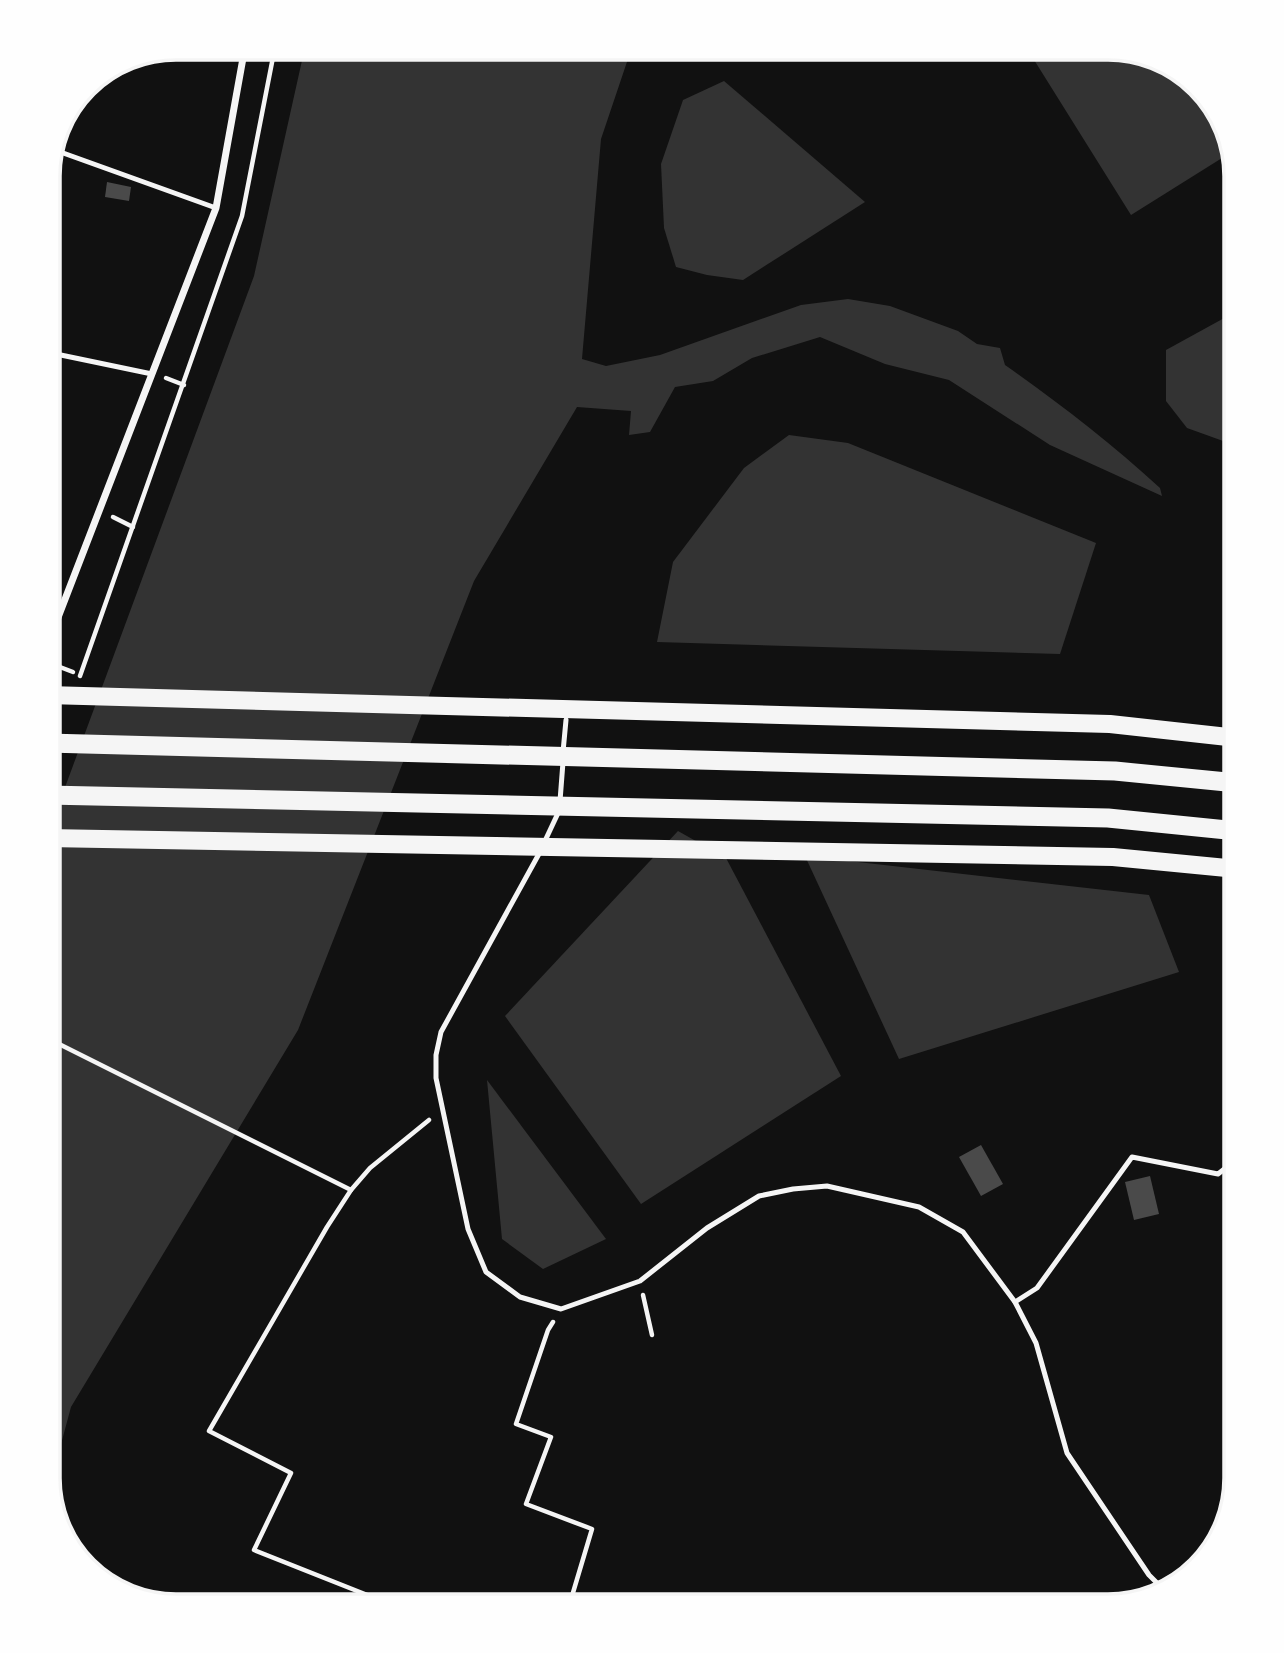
<svg xmlns="http://www.w3.org/2000/svg" width="1284" height="1653" font-family="Lato,sans-serif">
  <style>
    .water { fill: #333 }
    .building { fill: #4a4a4a }
    .lines { fill: none; stroke-linecap: round; stroke-linejoin: round }
    .path { stroke: #f5f5f5; stroke-width: 4.5 }
    .service { stroke: #f5f5f5; stroke-width: 5 }
    .minor { stroke: #f5f5f5; stroke-width: 7 }
    .primary { stroke: #f5f5f5; stroke-width: 18 }
    .trunk { stroke: #f5f5f5; stroke-width: 19 }
    .rim { fill: none; stroke: #f5f5f5; stroke-width: 3.5 }
  </style>
  <rect width="100%" height="100%" fill="#111"/>
  <g class="water">
    <path d="M305,47h327l-31,92 -19,220 24,7 54,-11 141,-50 47,-6 42,7 68,25 19,13 23,4 5,17c54,38 106,78 155,123l2,8 -112,-51 -101,-65 -64,-16 -65,-27 -68,21 -39,23 -38,6 -25,45 -21,3 2,-24 -54,-4 -103,174 -176,449 -227,377 -21,78 -3,-8v-641l207,-560z"/>
    <path d="M1026,47l90,1 57,17 42,40 15,48 -99,62z"/>
    <path d="M724,81l141,121 -122,78 -36,-5 -31,-8 -12,-39 -3,-64 22,-64z"/>
    <path d="M1237,311v135l-50,-18 -21,-27v-51z"/>
    <path d="M789,435l59,8 248,100 -36,111 -403,-12 16,-80 71,-94z"/>
    <path d="M678,831l48,27 115,218 -200,128 -136,-188z"/>
    <path d="M805,856l344,39 30,77 -280,87z"/>
    <path d="M487,1080l119,159 -63,30 -41,-30z"/>
  </g>
  <g class="building">
    <path d="M107,182l24,5 -2,14 -24,-4z"/>
    <path d="M981,1145l22,39 -22,12 -22,-39z"/>
    <path d="M1150,1176l9,38 -25,6 -9,-38z"/>
  </g>
  <g class="lines">
    <g class="path">
      <path d="M166,378l18,7"/>
      <path d="M113,517l20,10"/>
      <path d="M52,664l21,8"/>
      <path d="M80,676l162,-460 33,-169"/>
      <path d="M47,1038l304,152"/>
      <path d="M643,1295l9,40"/>
      <path d="M553,1322l-5,8 -32,94 35,13 -25,67 66,25 -20,67 30,10"/>
      <path d="M368,1606l2,-10"/>
      <path d="M395,1606l-141,-56 37,-77 -82,-42 118,-204 24,-37 19,-22 59,-48"/>
    </g>
    <g class="service">
      <path d="M52,149l164,59"/>
      <path d="M48,343l8,11 96,20"/>
      <path d="M563,752l3,-32"/>
      <path d="M560,801l3,-39"/>
      <path d="M544,843l15,-32"/>
      <path d="M540,852l-99,180 -5,23v23l32,151 18,43 34,25 41,12 79,-28 67,-53 52,-32 34,-7 34,-3 92,21 44,25 52,70 21,41 31,110 82,122 14,14"/>
      <path d="M1015,1302l22,-14 95,-131 86,17 19,-15"/>
    </g>
    <path class="minor" d="M47,646l169,-438 29,-161"/>
    <g class="primary">
      <path d="M47,695l1063,29 127,14"/>
      <path d="M47,838l1066,19 124,12"/>
    </g>
    <g class="trunk">
      <path d="M47,743l1068,28 122,12"/>
      <path d="M47,795l1061,23 129,13"/>
    </g>
  </g>
  <path d="M0 0H1284V1653H0ZM176 60H1108A116 116 0 0 1 1224 176V1478A116 116 0 0 1 1108 1594H176A116 116 0 0 1 60 1478V176A116 116 0 0 1 176 60Z" fill="#fefefe" fill-rule="evenodd"/>
  <path class="rim" d="M176 60H1108A116 116 0 0 1 1224 176V1478A116 116 0 0 1 1108 1594H176A116 116 0 0 1 60 1478V176A116 116 0 0 1 176 60Z"/>
</svg>
